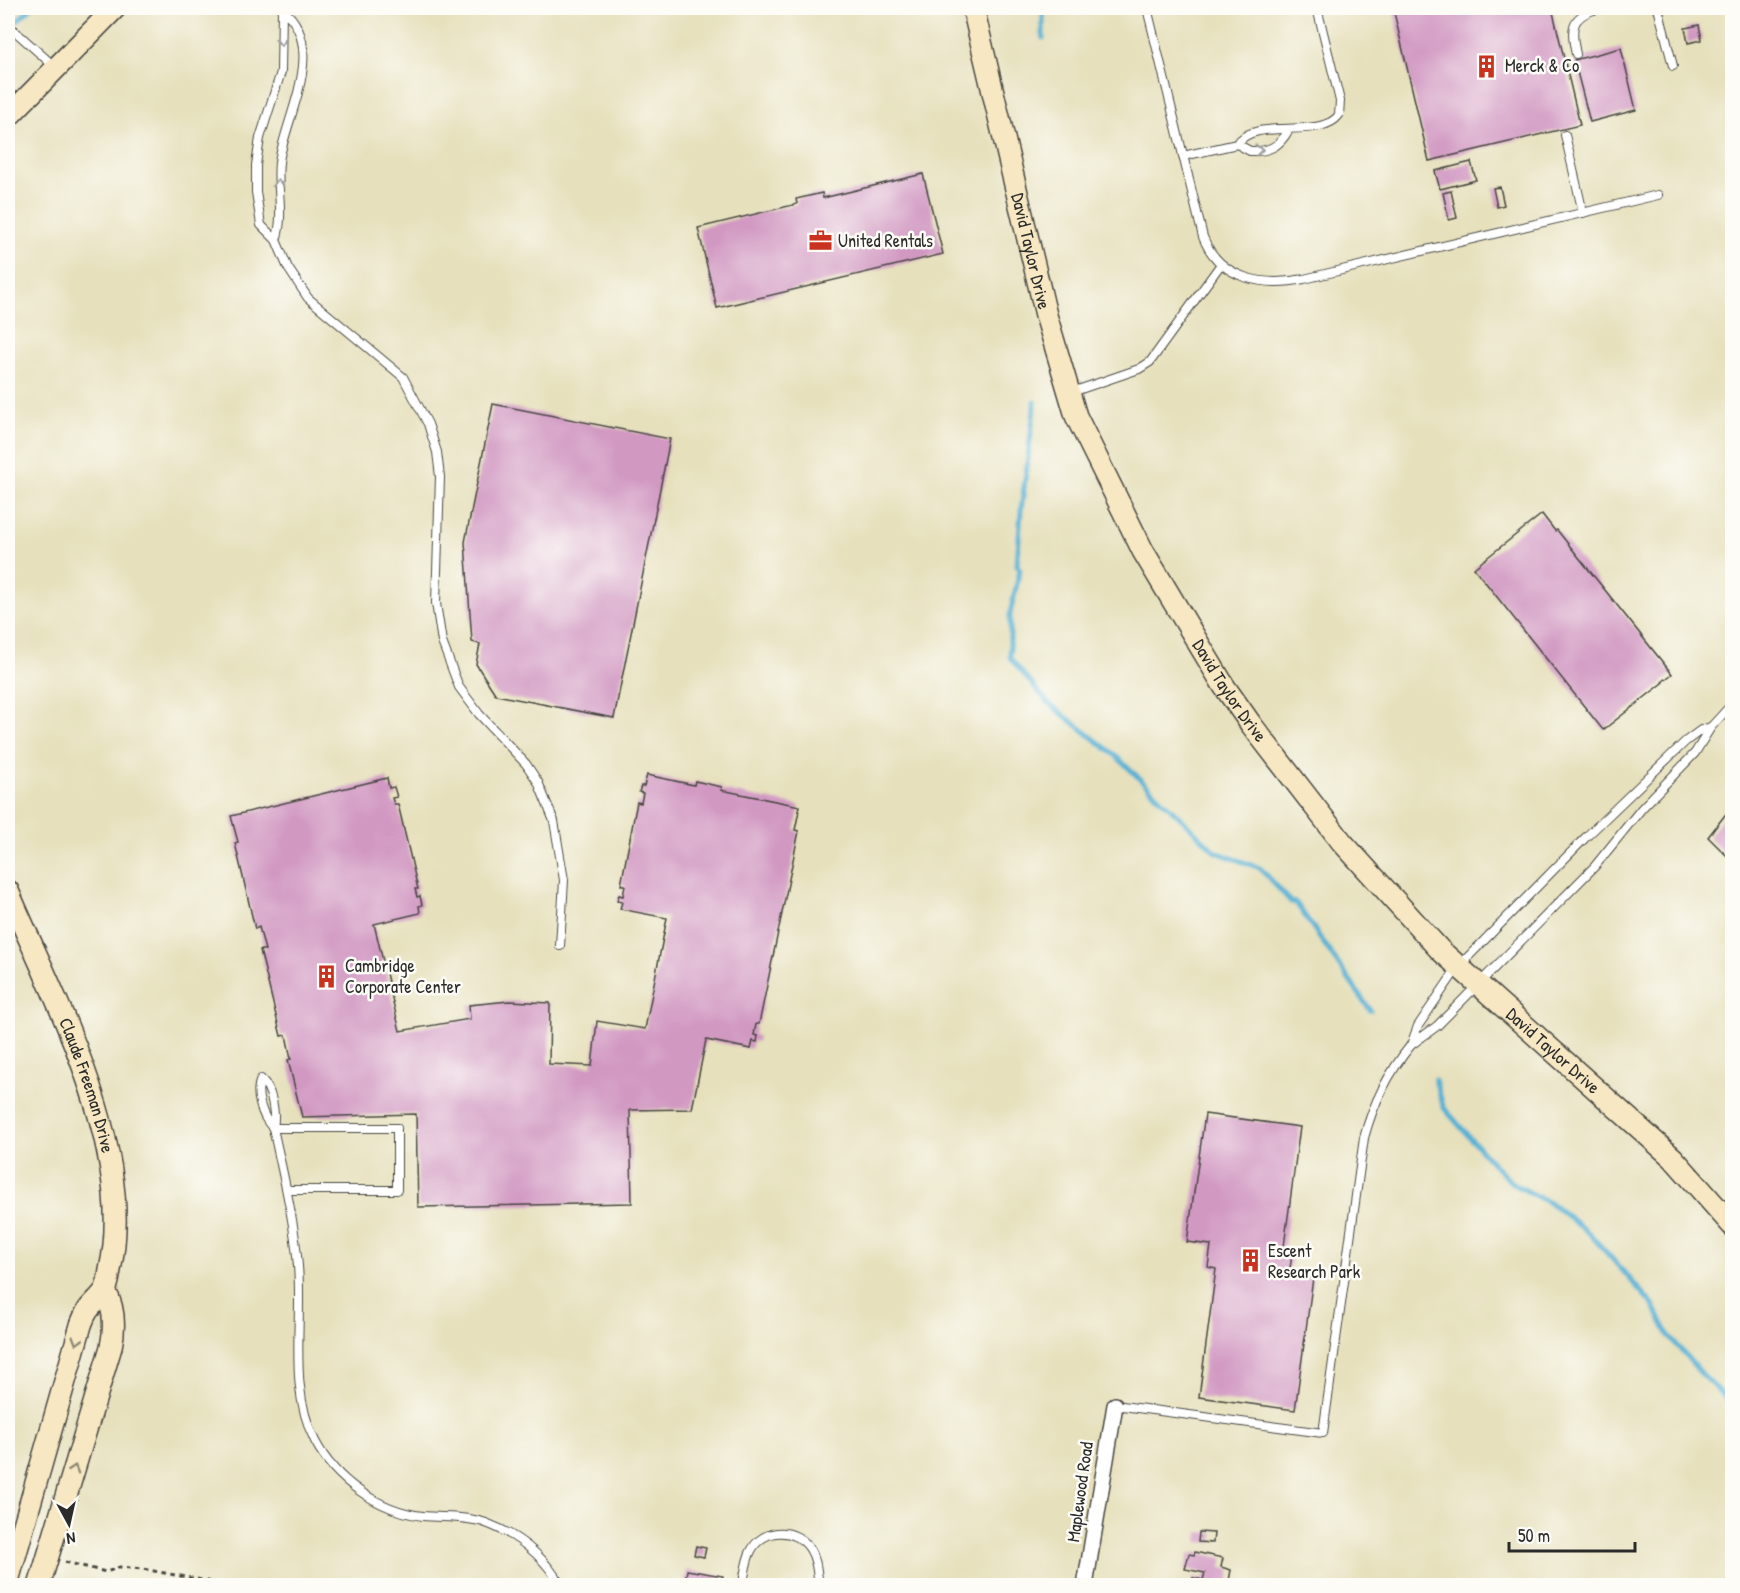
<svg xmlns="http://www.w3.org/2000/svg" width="1740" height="1593" font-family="'Patrick Hand',sans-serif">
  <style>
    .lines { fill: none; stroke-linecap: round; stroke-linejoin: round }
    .stream { stroke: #56b0d3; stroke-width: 5 }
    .building { fill: #d198c2 }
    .lane-casing { stroke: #474641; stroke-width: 10 }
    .street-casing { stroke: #474641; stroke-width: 18 }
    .secondary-casing { stroke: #474641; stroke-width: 24 }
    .path { stroke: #474641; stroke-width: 3; stroke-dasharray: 4.5 4.5; stroke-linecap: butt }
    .lane { stroke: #fff; stroke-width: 8 }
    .street { stroke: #fff; stroke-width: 15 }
    .secondary { stroke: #f7e8c3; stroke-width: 21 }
    .oneway { stroke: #a0a0a0 }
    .oneway2 { stroke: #918a77 }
    .labels { text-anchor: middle; stroke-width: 5; stroke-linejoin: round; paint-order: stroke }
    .poi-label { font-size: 18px; fill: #2b2b2b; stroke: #fdfcf7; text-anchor: start }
    .street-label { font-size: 18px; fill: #2b2b2b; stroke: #fdfcf7 }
  </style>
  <rect width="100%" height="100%" fill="#fdfcf7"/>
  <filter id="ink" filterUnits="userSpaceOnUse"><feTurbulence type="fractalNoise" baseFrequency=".0167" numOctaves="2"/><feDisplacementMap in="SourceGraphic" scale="12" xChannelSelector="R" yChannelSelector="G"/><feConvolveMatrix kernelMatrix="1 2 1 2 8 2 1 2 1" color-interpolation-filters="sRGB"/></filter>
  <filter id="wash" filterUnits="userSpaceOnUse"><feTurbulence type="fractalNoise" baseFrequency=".008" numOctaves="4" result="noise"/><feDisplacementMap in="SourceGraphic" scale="24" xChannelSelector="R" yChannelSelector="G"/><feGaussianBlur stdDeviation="1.35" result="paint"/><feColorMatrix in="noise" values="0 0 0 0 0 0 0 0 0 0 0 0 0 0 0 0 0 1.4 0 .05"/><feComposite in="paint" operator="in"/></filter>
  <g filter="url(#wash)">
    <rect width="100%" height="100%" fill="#e6e0bc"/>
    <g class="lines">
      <g class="stream">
        <path d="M17,21l14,-13"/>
        <path d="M1043,38v-30"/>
        <path d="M1035,402l-14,109 -4,54 3,5 -10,44v44l37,44 68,53 101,97 44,16 31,34 5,1 74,107"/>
        <path d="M1435,1080l9,28 51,58 17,17 41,22 37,29 63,71 16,31 34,40 29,28"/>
      </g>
    </g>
    <g id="blocks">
      <g class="building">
        <path d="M1393,8h159l28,117 -151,36z"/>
        <path d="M1699,25l3,15 -14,3 -3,-15z"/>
        <path d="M1621,48l15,62 -46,12 -16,-62z"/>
        <path d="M1471,162l5,18 -36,9 -5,-18z"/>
        <path d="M923,174l20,80 -226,54 -19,-80 99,-24 -1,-5 26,-6 1,5z"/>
        <path d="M1500,187l4,18 -7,2 -4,-19z"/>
        <path d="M1451,191l6,27 -8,2 -6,-27z"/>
        <path d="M493,404l177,35 -56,279 -118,-23 -20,-31 4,-20 -8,-2 -7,-100z"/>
        <path d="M1542,514l13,17 2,-1 115,144 -10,8 1,1 -60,47 -129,-162z"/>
        <path d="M647,775l47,10 1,-4 27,6 -1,3 79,16 -5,24 4,1 -40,193h-3l-2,11 4,1 -1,6 -4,-1 -2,8 -45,-9 -14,69 -62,1 2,93 -214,4 -2,-93 -114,3 -14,-57 3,-1 -5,-24 -5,1 -21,-86h5l-6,-23 -4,2 -20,-86 3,-1 -7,-26 156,-38 2,10 5,-1 3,10 -5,1 2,6h4l20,85h-3l2,8 3,-1 2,9 -3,1 1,7 -46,11 26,107 70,-12 -1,-14 40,-4 41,2 -1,61 43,2 5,-45 48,8 22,-111 -47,-9 2,-7 -5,-1 2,-6 4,1 2,-11h-4l16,-83 4,1 2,-10 -4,-1 2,-6h3z"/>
        <path d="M1732,806v55l-24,-24z"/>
        <path d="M1205,1114l95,13 -17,127 9,1 -3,20 24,3 -18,132 -96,-13 17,-128 -8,-2 3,-22 -24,-3z"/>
        <path d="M1199,1532l15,1 -1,10 -15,-1z"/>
        <path d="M696,1546l10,2 -2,9 -10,-2z"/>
        <path d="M1195,1552l28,6 -2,9 10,3 -3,16h-36l1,-8 10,2 2,-7 -20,-4 4,-15 5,1z"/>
        <path d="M687,1570l36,6 -1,3 28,7h-66z"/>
      </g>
    </g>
  </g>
  <g filter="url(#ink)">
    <use href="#blocks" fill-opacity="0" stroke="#474641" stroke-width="1.5"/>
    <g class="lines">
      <defs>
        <g id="lane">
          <path d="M1147,8l56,229c17,43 61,50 101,42l354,-84"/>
          <path d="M1658,8l15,58"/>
          <path d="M8,25l47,42"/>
          <path d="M1576,54c-6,-27 -5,-39 25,-46"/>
          <path d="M1288,131c-9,16 -20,21 -38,20l-13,-7c18,-28 83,-3 102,-29l1,-14 -23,-93"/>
          <path d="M1565,135l18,78"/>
          <path d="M1183,156l54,-12"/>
          <path d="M276,240c9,-25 0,-51 3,-78 6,-45 50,-116 3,-153l-1,63 -21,66 -4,27v27l5,33 15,15 12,28 20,30 95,79 25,47 9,28 3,25 -4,126 6,39 17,45 20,27 47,50 12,18 16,39 10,59 -4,66"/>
          <path d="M1072,392l67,-23 11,-7 71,-98"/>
          <path d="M1711,727l-16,26 -53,55 -47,58 -158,160 -26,19 7,-19 40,-59 128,-130 100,-96 15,-11z"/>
          <path d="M1711,727l21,-23"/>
          <path d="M261,1079c11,9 15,35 12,49 -11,-11 -19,-35 -12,-49z"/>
          <path d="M287,1190h110v-62h-124c10,46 21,91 25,138 5,58 -10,122 17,175 20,39 64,70 108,75 20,2 43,0 63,7 32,12 58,33 75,63"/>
          <path d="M1115,1405l208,28 41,-295c9,-34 25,-66 47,-93"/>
          <path d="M743,1583c2,-10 3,-23 8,-32 12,-24 45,-24 59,-2 7,11 7,24 9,37"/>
        </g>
        <path id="street" d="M1085,1586l30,-181"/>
        <g id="secondary">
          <path id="s1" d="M973,8l73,307 30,101 67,135 81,135 26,37 92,119 98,108 233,208 59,67"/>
          <path d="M8,117l107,-109"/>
          <path id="s2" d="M8,891c46,108 129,259 102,379 -1,6 -2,17 -6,22 -11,14 -16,13 -23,33l-73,256"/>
          <path d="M39,1586l72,-239c4,-19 4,-39 -6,-56"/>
        </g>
      </defs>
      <use href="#lane" class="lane-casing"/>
      <use href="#street" class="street-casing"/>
      <use href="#secondary" class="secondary-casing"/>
      <path class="path" d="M65,1562l41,10 14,-5 23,2 91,17"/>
      <use href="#lane" class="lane"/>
      <use href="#street" class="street"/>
      <use href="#secondary" class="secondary"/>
    </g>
    <defs><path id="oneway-chevron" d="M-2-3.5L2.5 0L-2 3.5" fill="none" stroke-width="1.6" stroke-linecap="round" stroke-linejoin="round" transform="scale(1.5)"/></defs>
    <g class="oneway">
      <use href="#oneway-chevron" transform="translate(281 42) rotate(86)"/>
      <use href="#oneway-chevron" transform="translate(1259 150) rotate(-6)"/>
      <use href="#oneway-chevron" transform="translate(278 183) rotate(-91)"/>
    </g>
    <g class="oneway2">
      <use href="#oneway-chevron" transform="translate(77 1341) rotate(106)"/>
      <use href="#oneway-chevron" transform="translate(74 1469) rotate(-73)"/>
    </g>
  </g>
  <defs>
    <symbol id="building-bare" viewBox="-9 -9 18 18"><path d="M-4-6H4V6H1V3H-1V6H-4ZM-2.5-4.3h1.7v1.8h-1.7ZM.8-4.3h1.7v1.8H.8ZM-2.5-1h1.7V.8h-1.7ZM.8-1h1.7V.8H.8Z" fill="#c8321e" stroke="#fdfcf7" stroke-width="2.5" paint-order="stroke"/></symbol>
    <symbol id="office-bare" viewBox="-9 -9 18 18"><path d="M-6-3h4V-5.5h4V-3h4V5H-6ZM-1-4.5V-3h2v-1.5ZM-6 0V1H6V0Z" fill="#c8321e" stroke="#fdfcf7" stroke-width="2.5" paint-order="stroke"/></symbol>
  </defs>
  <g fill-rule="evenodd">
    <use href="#building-bare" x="1470" y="50" width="33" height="33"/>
    <use href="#office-bare" x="804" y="224" width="33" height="33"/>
    <use href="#building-bare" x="310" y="960" width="33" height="33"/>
    <use href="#building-bare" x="1234" y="1244" width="33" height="33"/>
  </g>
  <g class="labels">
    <g class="poi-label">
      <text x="1505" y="72">Merck &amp; Co</text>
      <text x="838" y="247">United Rentals</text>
      <text x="345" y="972">Cambridge<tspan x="345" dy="21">Corporate Center</tspan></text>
      <text x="1268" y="1257">Escent<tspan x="1268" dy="21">Research Park</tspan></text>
    </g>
    <g class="street-label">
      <text dy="6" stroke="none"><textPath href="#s1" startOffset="250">David Taylor Drive</textPath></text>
      <text dy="6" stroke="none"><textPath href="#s1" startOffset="736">David Taylor Drive</textPath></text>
      <text dy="6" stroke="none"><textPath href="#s1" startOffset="1222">David Taylor Drive</textPath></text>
      <text dy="6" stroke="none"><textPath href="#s2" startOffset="210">Claude Freeman Drive</textPath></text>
      <text transform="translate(1080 1492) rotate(-82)" y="6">Maplewood Road</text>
    </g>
  </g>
  <rect width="1740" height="1593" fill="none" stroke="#fdfcf7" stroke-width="30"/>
  <g transform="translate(69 1524) rotate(172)" stroke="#fdfcf7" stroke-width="4.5" paint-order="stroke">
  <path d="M0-4.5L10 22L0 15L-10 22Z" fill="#2b2b2b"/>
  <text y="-9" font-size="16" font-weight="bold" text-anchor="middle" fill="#2b2b2b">N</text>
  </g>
  <path d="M1509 1542v9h126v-9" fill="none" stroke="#2b2b2b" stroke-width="3"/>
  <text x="1518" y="1542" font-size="18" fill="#2b2b2b" stroke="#fdfcf7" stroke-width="4.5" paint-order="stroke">50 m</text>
</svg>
